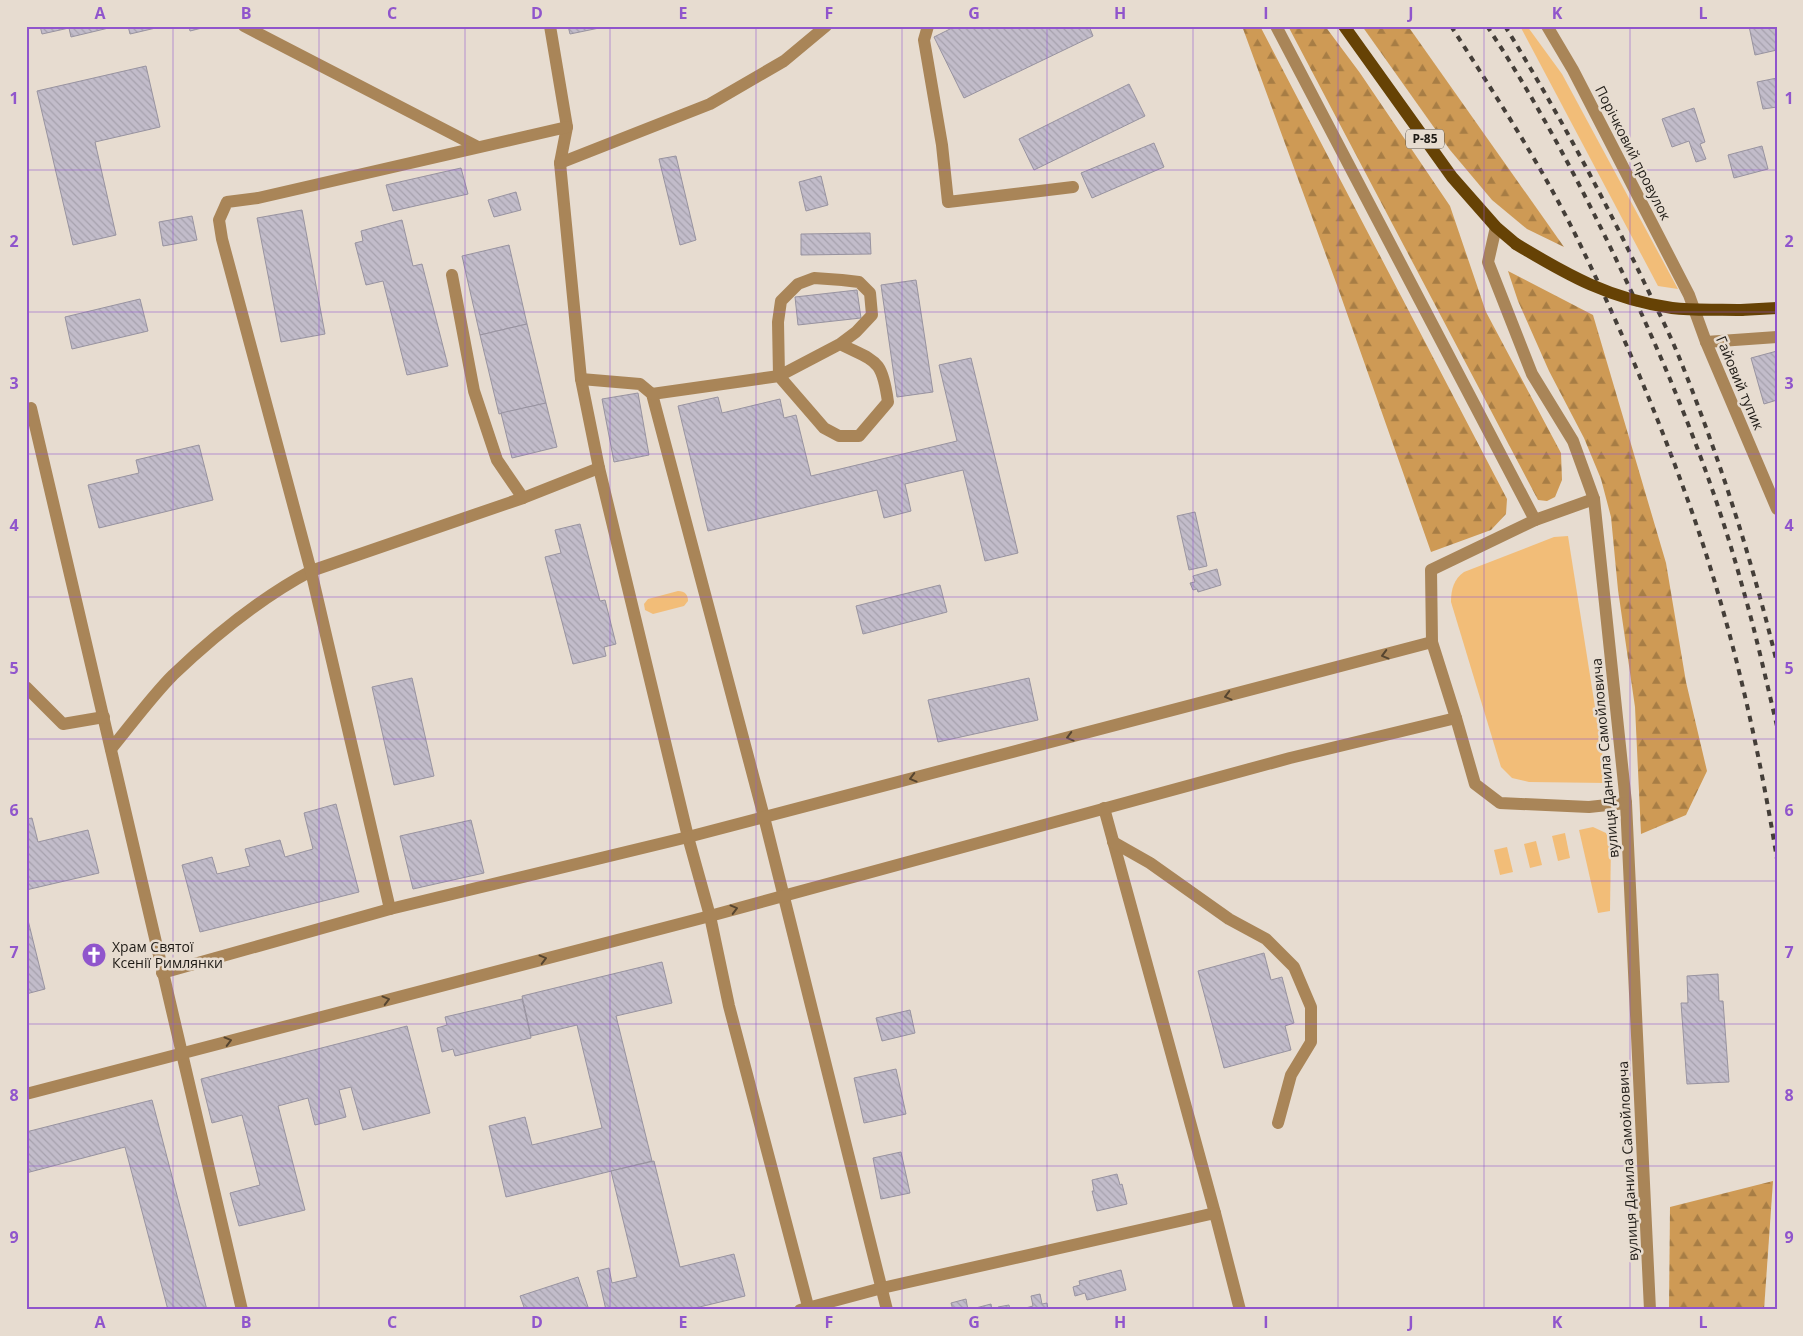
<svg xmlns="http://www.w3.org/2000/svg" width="1803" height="1336" font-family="'Open Sans',sans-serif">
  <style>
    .grass { fill: #f2bd78 }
    .forest { fill: url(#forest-firs) }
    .building { fill: url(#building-back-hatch); stroke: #9893a0 }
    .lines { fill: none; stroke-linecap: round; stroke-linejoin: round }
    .service { stroke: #a98558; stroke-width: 12 }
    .minor { stroke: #a98558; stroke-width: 12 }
    .primary { stroke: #664205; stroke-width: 12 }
    .rail { stroke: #443e38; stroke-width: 4; stroke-dasharray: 6 6; stroke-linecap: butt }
    .primary-bridge { stroke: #664205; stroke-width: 12 }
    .oneway { stroke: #564530 }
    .grid { fill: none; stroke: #9055cc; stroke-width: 1; stroke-opacity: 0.55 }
    .labels { text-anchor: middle; stroke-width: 5; stroke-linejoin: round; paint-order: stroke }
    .shield { fill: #e7dcd0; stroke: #5a544d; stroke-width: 1 }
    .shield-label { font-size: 12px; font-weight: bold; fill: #1e1a15 }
    .street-label { font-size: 14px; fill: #1e1a15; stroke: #e7dcd0 }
    .poi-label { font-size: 14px; fill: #1e1a15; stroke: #e7dcd0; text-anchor: start }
    .neatline { fill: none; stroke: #9055cc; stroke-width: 2 }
    .grid-label { font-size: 16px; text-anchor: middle; font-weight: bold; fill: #9055cc }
  </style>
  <defs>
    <pattern id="forest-firs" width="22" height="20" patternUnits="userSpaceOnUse" patternTransform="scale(1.25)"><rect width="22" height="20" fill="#ce9a55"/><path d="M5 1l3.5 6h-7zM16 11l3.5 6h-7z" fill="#a77d45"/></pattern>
    <pattern id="building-back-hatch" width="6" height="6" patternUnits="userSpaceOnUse" patternTransform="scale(1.25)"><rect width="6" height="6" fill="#c2bcca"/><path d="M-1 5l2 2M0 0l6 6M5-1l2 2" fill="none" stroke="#a6a1ad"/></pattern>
  </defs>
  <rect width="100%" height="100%" fill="#e7dcd0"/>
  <g class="grass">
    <path d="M1520,26h7l35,48 116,215 -20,-3z"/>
    <path d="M1568,536l39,247 -78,-1 -17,-4 -11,-11 -50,-165c0,-13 3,-23 13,-30l90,-35z"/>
    <path d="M678,591c7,0 10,4 10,10l-4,5 -31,8 -8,-4 -1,-6 4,-5z"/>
    <path d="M1593,827l13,6 5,10 -1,68 -12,2 -19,-83z"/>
    <path d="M1565,833l5,25 -12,3 -6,-25z"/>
    <path d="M1536,841l6,24 -12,3 -6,-24z"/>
    <path d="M1507,847l6,25 -13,3 -6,-25z"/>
  </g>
  <g class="forest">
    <path d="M1242,26h18l247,473 -1,15 -15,16 -60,22 -93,-264z"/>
    <path d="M1288,26h37l35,47 90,133 36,106 75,141 1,27 -7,17 -8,4 -9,-1z"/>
    <path d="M1362,26h46l156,221 -37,-18 -35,-29 -42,-50z"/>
    <path d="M1508,271l85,44 73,248 20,119 21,89 -21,44 -45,19 -6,-127 -17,-117 -7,-73 -10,-38 -17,-41 -35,-67 -31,-70z"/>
    <path d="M1773,1181l-9,129h-95l1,-103z"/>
  </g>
  <g class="building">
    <path d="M40,26h77l-46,11 -2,-9 -27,6z"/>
    <path d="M128,26h32v1l-30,7z"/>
    <path d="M189,26h21l-20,5z"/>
    <path d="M568,26h41l-39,8z"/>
    <path d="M956,26h133l4,10 -129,62 -30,-61z"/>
    <path d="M1749,26h28v24l-22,5z"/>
    <path d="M146,66l14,61 -65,15 21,93 -43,10 -36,-154z"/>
    <path d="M1777,78v29l-14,2 -6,-27z"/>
    <path d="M1129,84l16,32 -111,54 -15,-31z"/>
    <path d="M1694,108l11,34 -5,2 6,15 -10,3 -7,-21 -17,6 -10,-28z"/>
    <path d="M1154,143l10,24 -72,31 -11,-25z"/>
    <path d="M1762,146l6,23 -34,9 -6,-23z"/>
    <path d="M676,156l20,84 -16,5 -21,-86z"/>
    <path d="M461,168l7,26 -75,17 -7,-26z"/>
    <path d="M821,176l7,29 -22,6 -7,-29z"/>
    <path d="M516,192l5,18 -27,7 -6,-17z"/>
    <path d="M302,210l23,124 -44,8 -24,-124z"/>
    <path d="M192,216l5,24 -34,6 -4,-24z"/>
    <path d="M402,220l11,46 9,-2 26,102 -41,9 -24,-94 -17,4 -11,-42 8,-2 -2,-10z"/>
    <path d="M870,233l1,21 -70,1v-21z"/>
    <path d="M509,245l18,79 -47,11 -18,-79z"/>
    <path d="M916,280l17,112 -36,5 -16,-112z"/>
    <path d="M857,290l4,28 -63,7 -3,-28z"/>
    <path d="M140,299l8,32 -76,18 -7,-32z"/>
    <path d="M527,324l19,79 -47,11 -19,-79z"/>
    <path d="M1777,351v49l-13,4 -13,-46z"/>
    <path d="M971,358l47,195 -33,8 -22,-91 -58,14 6,27 -27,7 -7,-28 -169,41 -30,-125 40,-9 4,16 58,-14 4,19 12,-3 15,61 146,-35 -18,-76z"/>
    <path d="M638,393l11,62 -35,7 -12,-63z"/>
    <path d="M546,403l11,44 -45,11 -11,-45z"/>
    <path d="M199,445l14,55 -114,28 -11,-43 51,-12 -3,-13z"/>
    <path d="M1195,512l12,54 -18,4 -12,-54z"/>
    <path d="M580,524l20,77 5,-1 11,44 -12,3 2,9 -33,8 -28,-107 16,-4 -6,-23z"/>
    <path d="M1217,569l4,16 -23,7 -1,-3 -4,1 -3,-7 5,-1 -2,-6z"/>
    <path d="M940,585l7,27 -84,22 -7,-28z"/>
    <path d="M412,678l22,98 -40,9 -22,-98z"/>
    <path d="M1029,678l9,42 -100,22 -10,-42z"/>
    <path d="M336,804l23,88 -159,40 -18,-67 30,-8 5,17 33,-8 -5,-17 35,-9 5,17 28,-8 -9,-36z"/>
    <path d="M32,818l6,24 50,-12 11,43 -73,17v-71z"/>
    <path d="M471,820l13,53 -71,16 -13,-53z"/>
    <path d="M26,912l19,77 -19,5z"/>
    <path d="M1264,953l7,27 11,-3 12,46 -9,3 6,24 -67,18 -26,-97z"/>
    <path d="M662,962l10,41 -56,13 36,145 -146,36 -17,-71 36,-9 7,28 70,-17 -25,-103 -46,11 -9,-40z"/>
    <path d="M1718,974l1,27h4l6,81 -42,2 -6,-81h7l-1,-27z"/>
    <path d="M522,999l9,39 -76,18 -2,-7 -11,3 -5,-24 10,-3 -2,-8z"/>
    <path d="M910,1010l5,23 -33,8 -6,-23z"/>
    <path d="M407,1026l23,87 -67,17 -12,-43 -12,3 7,27 -31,8 -7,-27 -30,8 27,104 -66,16 -9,-33 30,-8 -18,-70 -30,8 -11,-44z"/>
    <path d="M896,1069l10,45 -42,9 -10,-45z"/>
    <path d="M152,1100l55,210h-39l-43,-163 -99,26v-41z"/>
    <path d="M901,1152l9,41 -29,6 -8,-41z"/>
    <path d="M654,1161l26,106 54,-13 11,42 -58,14h-81l-9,-39 12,-3 3,15 25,-6 -26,-106z"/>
    <path d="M1117,1174l3,11 2,-1 5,20 -30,7 -5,-20h2l-2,-11z"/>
    <path d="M1121,1270l5,20 -39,10 -2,-7 -10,3 -2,-9 7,-2 -1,-4z"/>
    <path d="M578,1277l11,33h-64l-5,-14z"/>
    <path d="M1040,1294l2,10 5,-1 1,7h-30l15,-4 -2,-10z"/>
    <path d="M966,1299l2,11 23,-6 1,6h-39l-2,-7z"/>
    <path d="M1009,1305l1,5h-12v-3z"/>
  </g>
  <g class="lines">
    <g class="service">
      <path d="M244,26l234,121"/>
      <path d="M550,26l17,101 -7,36 21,216 18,89 89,369 22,79 19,90 80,304"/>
      <path d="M928,26l-4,14 18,105 6,57 125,-15"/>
      <path d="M560,163l150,-59 74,-43 42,-35"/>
      <path d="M452,275l22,116 23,69 26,38"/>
      <path d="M1706,342l71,-5"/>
      <path d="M581,379l59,5 12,10 112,423 123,493"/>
      <path d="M652,394l127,-18 45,52 15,8h20l29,-34c-6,-44 -12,-40 -48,-58l-61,32 -1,-54 3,-21 17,-17 16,-6 28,2 17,2 11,11 2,22 -16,17 -16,12"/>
      <path d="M31,408l211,902"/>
      <path d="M26,687l37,37 41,-7"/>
      <path d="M111,749c19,-23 41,-53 62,-74 41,-39 87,-77 138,-104l212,-73 76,-30"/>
      <path d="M1104,808l111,405"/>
      <path d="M1113,842l37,21 79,56 37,20 28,28 17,40v35l-20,33 -13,48"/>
      <path d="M390,909l-79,-338 -89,-332 -3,-19 8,-18 31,-4 309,-71"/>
      <path d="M162,973l228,-64 298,-72 744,-195"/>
      <path d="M26,1094l684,-178 580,-158 166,-40"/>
      <path d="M800,1310l82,-22 333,-75 25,97"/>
    </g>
    <g class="minor">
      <path d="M1276,26l259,494 59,-21"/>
      <path d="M1547,26l26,44 116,225 17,47 71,167"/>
      <path d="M1496,227l-8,35 44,112 41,67 21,58 32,304 24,507"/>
      <path d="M1535,520l-104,50 1,72 24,76 19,66 25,19 89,4 37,-4"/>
    </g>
    <g class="primary">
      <path d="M1344,26l108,151 44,50 20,17"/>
      <path d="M1741,310l36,-2"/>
    </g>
    <g class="rail">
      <path d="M1451,26c44,69 89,137 125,210 44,90 83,182 116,276 39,111 66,231 85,347"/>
      <path d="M1487,26c53,80 97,165 138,252 47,100 89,204 118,311 13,45 23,91 34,137"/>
      <path d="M1505,26c51,83 97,168 139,256 12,25 25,50 35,75 40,99 73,203 98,306"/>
    </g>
    <path class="primary-bridge" d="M1516,244c53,32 94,55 156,64 23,3 47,1 69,2"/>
  </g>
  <defs><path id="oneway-chevron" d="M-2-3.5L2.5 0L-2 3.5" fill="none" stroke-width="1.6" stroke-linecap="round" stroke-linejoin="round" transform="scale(1.25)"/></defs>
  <g class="oneway">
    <use href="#oneway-chevron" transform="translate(1385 655) rotate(165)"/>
    <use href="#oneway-chevron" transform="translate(1228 696) rotate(165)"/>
    <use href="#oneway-chevron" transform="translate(1070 737) rotate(165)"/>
    <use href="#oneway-chevron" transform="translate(913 778) rotate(165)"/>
    <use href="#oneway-chevron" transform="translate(734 909) rotate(-15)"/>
    <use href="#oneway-chevron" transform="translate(543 959) rotate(-15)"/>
    <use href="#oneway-chevron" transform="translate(386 1000) rotate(-15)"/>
    <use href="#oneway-chevron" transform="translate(228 1041) rotate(-15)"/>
  </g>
  <path class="grid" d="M173,26v1284M319,26v1284M465,26v1284M610,26v1284M756,26v1284M902,26v1284M1047,26v1284M1193,26v1284M1338,26v1284M1484,26v1284M1630,26v1284M26,170h1751M26,312h1751M26,454h1751M26,597h1751M26,739h1751M26,881h1751M26,1024h1751M26,1166h1751"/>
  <defs>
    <symbol id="church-disc" viewBox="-11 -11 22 22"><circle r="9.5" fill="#9055cc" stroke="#e7dcd0"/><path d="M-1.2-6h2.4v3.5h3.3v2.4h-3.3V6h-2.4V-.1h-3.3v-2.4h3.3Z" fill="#fff"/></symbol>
  </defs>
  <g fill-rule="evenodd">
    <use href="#church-disc" x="80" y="941" width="28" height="28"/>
  </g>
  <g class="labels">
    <rect class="shield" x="1406" y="129.5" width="38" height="19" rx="4"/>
    <g class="shield-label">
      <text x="1425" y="143">Р-85</text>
    </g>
    <g class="street-label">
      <text transform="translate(1633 153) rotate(63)" y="5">Порічковий провулок</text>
      <text transform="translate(1740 383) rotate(67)" y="5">Гайовий тупик</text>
      <text transform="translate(1605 758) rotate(-95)" y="5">вулиця Данила Самойловича</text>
      <text transform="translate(1628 1161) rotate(-93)" y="5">вулиця Данила Самойловича</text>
    </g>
    <g class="poi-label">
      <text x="112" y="952">Храм Святої<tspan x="112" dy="16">Ксенії Римлянки</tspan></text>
    </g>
  </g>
  <rect width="1803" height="1336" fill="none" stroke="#e7dcd0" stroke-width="55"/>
  <rect x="28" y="28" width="1748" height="1280" class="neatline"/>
  <g class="grid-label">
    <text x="100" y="19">A</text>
    <text x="246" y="19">B</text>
    <text x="392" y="19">C</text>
    <text x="537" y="19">D</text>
    <text x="683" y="19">E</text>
    <text x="829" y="19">F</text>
    <text x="974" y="19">G</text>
    <text x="1120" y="19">H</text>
    <text x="1266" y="19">I</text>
    <text x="1411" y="19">J</text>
    <text x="1557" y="19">K</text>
    <text x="1703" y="19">L</text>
    <text x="14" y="104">1</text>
    <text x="1789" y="104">1</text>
    <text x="14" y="247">2</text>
    <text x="1789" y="247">2</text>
    <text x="14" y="389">3</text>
    <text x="1789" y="389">3</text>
    <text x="14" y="531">4</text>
    <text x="1789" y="531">4</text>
    <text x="14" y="674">5</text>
    <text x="1789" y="674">5</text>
    <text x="14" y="816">6</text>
    <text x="1789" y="816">6</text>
    <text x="14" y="958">7</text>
    <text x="1789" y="958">7</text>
    <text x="14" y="1101">8</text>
    <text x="1789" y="1101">8</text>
    <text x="14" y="1243">9</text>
    <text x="1789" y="1243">9</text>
    <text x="100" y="1328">A</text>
    <text x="246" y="1328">B</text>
    <text x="392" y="1328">C</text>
    <text x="537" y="1328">D</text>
    <text x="683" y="1328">E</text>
    <text x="829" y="1328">F</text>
    <text x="974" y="1328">G</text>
    <text x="1120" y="1328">H</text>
    <text x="1266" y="1328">I</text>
    <text x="1411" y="1328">J</text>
    <text x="1557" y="1328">K</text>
    <text x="1703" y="1328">L</text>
  </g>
</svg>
